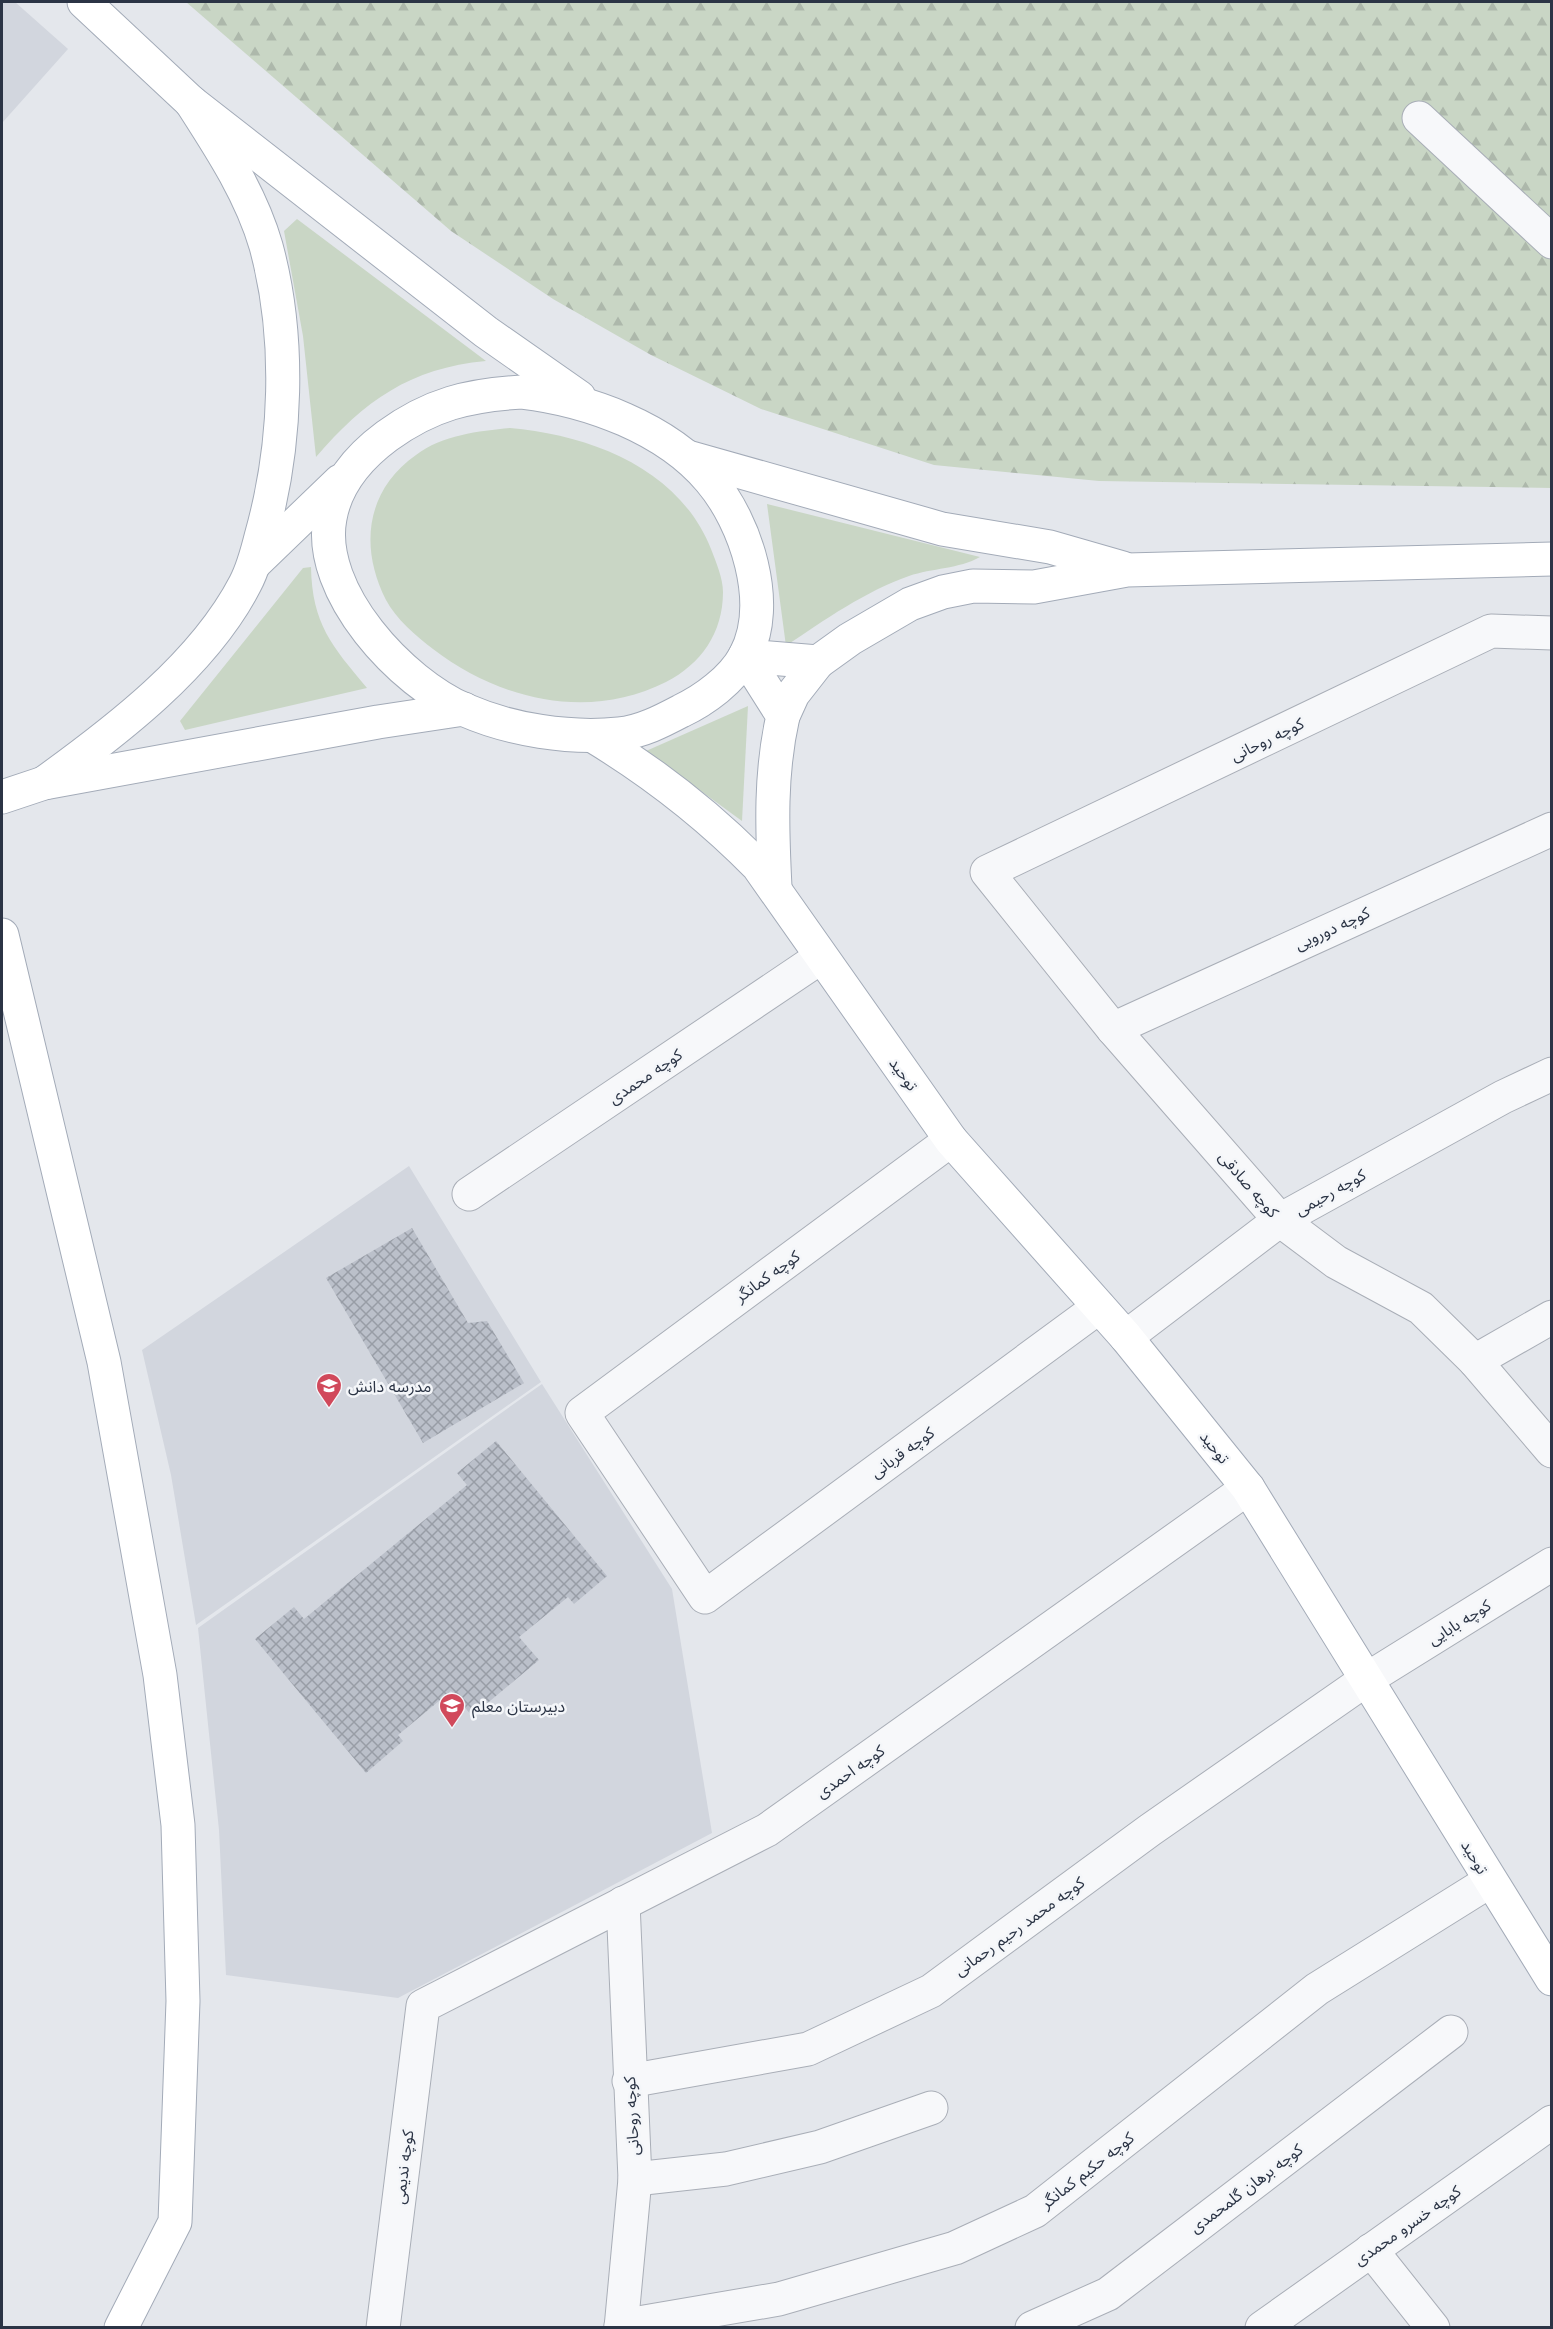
<svg xmlns="http://www.w3.org/2000/svg" width="1553" height="2329" font-family="Jost,'Noto Sans Arabic',sans-serif">
  <style>
    .built { fill: #d2d6de }
    .green { fill: #c9d6c5 }
    .forest { fill: url(#forest-firs) }
    .building { fill: url(#building-cross-hatch) }
    .lines { fill: none; stroke-linecap: round; stroke-linejoin: round }
    .minor-casing { stroke: #a9aeb7; stroke-width: 35 }
    .major-casing { stroke: #a3abb8; stroke-width: 35 }
    .minor { stroke: #f7f8fa; stroke-width: 33 }
    .major { stroke: #fff; stroke-width: 33 }
    .labels { text-anchor: middle; stroke-width: 5; stroke-linejoin: round; paint-order: stroke }
    .street-label { font-size: 16px; fill: #2b3445; stroke: #f4f6f9 }
    .poi-label { font-size: 16px; fill: #2b3445; stroke: #f4f6f9; text-anchor: start }
  </style>
  <defs>
    <pattern id="forest-firs" width="22" height="20" patternUnits="userSpaceOnUse" patternTransform="scale(1.5)"><rect width="22" height="20" fill="#c9d6c5"/><path d="M5 1l3.5 6h-7zM16 11l3.5 6h-7z" fill="#adb8ab"/></pattern>
    <pattern id="building-cross-hatch" width="8" height="8" patternUnits="userSpaceOnUse" patternTransform="scale(1.5)"><rect width="8" height="8" fill="#bbc0ca"/><path d="M0 0l8 8M0 8l8-8" fill="none" stroke="#989da6"/></pattern>
  </defs>
  <rect width="100%" height="100%" fill="#e4e7ec"/>
  <g class="built">
    <path d="M2,2h13l53,47 -66,74z"/>
    <path d="M409,1166l132,216 -345,243 -25,-150 -29,-125z"/>
    <path d="M542,1384l130,205 40,244 -314,165 -172,-23 -7,-145 -21,-202z"/>
  </g>
  <g class="green">
    <path d="M297,219l189,142c-76,7 -122,40 -170,96l-13,-121 -19,-105z"/>
    <path d="M510,428c80,7 169,40 201,121 5,13 12,29 12,43 0,41 -22,72 -57,90 -77,39 -167,18 -233,-33 -17,-13 -37,-30 -47,-49 -27,-53 -20,-110 30,-145 26,-20 63,-24 94,-27z"/>
    <path d="M767,504l213,53c-21,12 -48,11 -71,19 -43,15 -85,44 -123,70z"/>
    <path d="M311,567c1,57 21,79 56,121l-182,42 -5,-9 123,-153z"/>
    <path d="M748,706l-6,115 -96,-70z"/>
  </g>
  <path class="forest" d="M186,2h1365v486l-452,-7 -165,-16 -173,-56 -110,-54 -98,-56 -102,-68z"/>
  <g class="building">
    <path d="M412,1228l56,95 19,-2 37,62 -101,60 -97,-165z"/>
    <path d="M496,1441l111,135 -33,28 -6,-7 -49,40 20,23 -67,56 -21,-25 -53,44 5,6 -37,32 -111,-134 39,-32 10,12 163,-134 -10,-12z"/>
  </g>
  <g class="lines">
    <defs>
      <g id="minor">
        <path d="M1419,118l133,124"/>
        <path d="M1552,633l-61,-2 -504,241 126,157 167,191 56,42 85,46 54,53 77,90"/>
        <path d="M1113,1029l439,-200"/>
        <path d="M951,1140l-369,273 123,184 394,-290"/>
        <path d="M469,1194l352,-237"/>
        <path d="M1126,1337l154,-117 223,-123 49,-23"/>
        <path d="M1475,1361l77,-44"/>
        <path d="M629,2081l179,-32 123,-58 219,-161 217,-151 185,-115"/>
        <path d="M635,2179l91,-10 94,-22 111,-39"/>
        <path d="M1371,2250l62,78"/>
        <path d="M621,2326l158,-27 176,-51 80,-37 282,-222 173,-108"/>
        <path d="M383,2328l40,-322 344,-176 481,-342"/>
        <path d="M621,2328l14,-149 -12,-276"/>
        <path d="M1032,2328l76,-34 343,-262"/>
        <path d="M1262,2328l290,-206"/>
      </g>
      <g id="major">
        <path d="M84,2l107,100 295,230 93,65"/>
        <path d="M522,392c67,8 144,36 188,88 36,42 63,124 35,176 -13,24 -41,44 -64,55 -19,10 -40,21 -62,23 -50,5 -108,-4 -154,-24 -63,-27 -149,-118 -135,-192 6,-35 30,-62 57,-82 44,-32 82,-41 135,-44z"/>
        <path d="M688,457l254,72 108,18 73,21"/>
        <path d="M254,564l86,-83"/>
        <path d="M745,656l73,6 32,-23 60,-35 33,-12 30,-6 61,1 93,-17 425,-11"/>
        <path d="M745,656l38,60c-13,57 -11,112 -8,171"/>
        <path d="M783,716l10,-22 25,-32"/>
        <path d="M593,736c61,37 115,79 165,130l193,274 175,197 122,151 304,491"/>
        <path d="M44,783c72,-52 159,-118 201,-199 8,-15 12,-31 16,-47 26,-92 30,-199 5,-291 -15,-52 -46,-99 -75,-144"/>
        <path d="M2,797l42,-14 334,-61 86,-13"/>
        <path d="M2,935l102,427 56,313 18,150 5,176 -8,221 -54,106"/>
      </g>
    </defs>
    <use href="#minor" class="minor-casing"/>
    <use href="#major" class="major-casing"/>
    <use href="#minor" class="minor"/>
    <use href="#major" class="major"/>
  </g>
  <defs>
    <symbol id="school-pin" viewBox="-11 -11 22 30"><path d="M0 17L-7.5 6A9.5 9.5 0 1 1 7.5 6Z" fill="#d1495b" stroke="#f4f6f9"/><path d="M0-5L7-2L0 1L-7-2ZM-4 1L0 2.5L4 1V4Q0 6-4 4Z" fill="#fff"/></symbol>
  </defs>
  <g fill-rule="evenodd">
    <use href="#school-pin" x="314" y="1371" width="30" height="40"/>
    <use href="#school-pin" x="437" y="1691" width="30" height="40"/>
  </g>
  <g class="labels">
    <g class="street-label">
      <text transform="translate(1267 739) rotate(-26)" y="6">کوچه روحانی</text>
      <text transform="translate(1332 928) rotate(-25)" y="6">کوچه دورویی</text>
      <text transform="translate(904 1074) rotate(54)" y="6">توحید</text>
      <text transform="translate(645 1076) rotate(-34)" y="6">کوچه محمدی</text>
      <text transform="translate(1249 1184) rotate(49)" y="6">کوچه صادقی</text>
      <text transform="translate(1330 1192) rotate(-29)" y="6">کوچه رحیمی</text>
      <text transform="translate(767 1276) rotate(-36)" y="6">کوچه کمانگر</text>
      <text transform="translate(1215 1447) rotate(51)" y="6">توحید</text>
      <text transform="translate(902 1452) rotate(-36)" y="6">کوچه قربانی</text>
      <text transform="translate(1459 1622) rotate(-32)" y="6">کوچه بابایی</text>
      <text transform="translate(850 1771) rotate(-35)" y="6">کوچه احمدی</text>
      <text transform="translate(1475 1857) rotate(59)" y="6">توحید</text>
      <text transform="translate(1019 1926) rotate(-36)" y="6">کوچه محمد رحیم رحمانی</text>
      <text transform="translate(631 2116) rotate(-93)" y="6">کوچه روحانی</text>
      <text transform="translate(403 2167) rotate(-83)" y="6">کوچه ندیمی</text>
      <text transform="translate(1087 2170) rotate(-38)" y="6">کوچه حکیم کمانگر</text>
      <text transform="translate(1246 2188) rotate(-37)" y="6">کوچه برهان گلمحمدی</text>
      <text transform="translate(1407 2225) rotate(-35)" y="6">کوچه خسرو محمدی</text>
    </g>
    <g class="poi-label">
      <text x="348" y="1392">مدرسه دانش</text>
      <text x="472" y="1712">دبیرستان معلم</text>
    </g>
  </g>
  <rect width="1553" height="2329" fill="none" stroke="#2b3445" stroke-width="6"/>
</svg>
